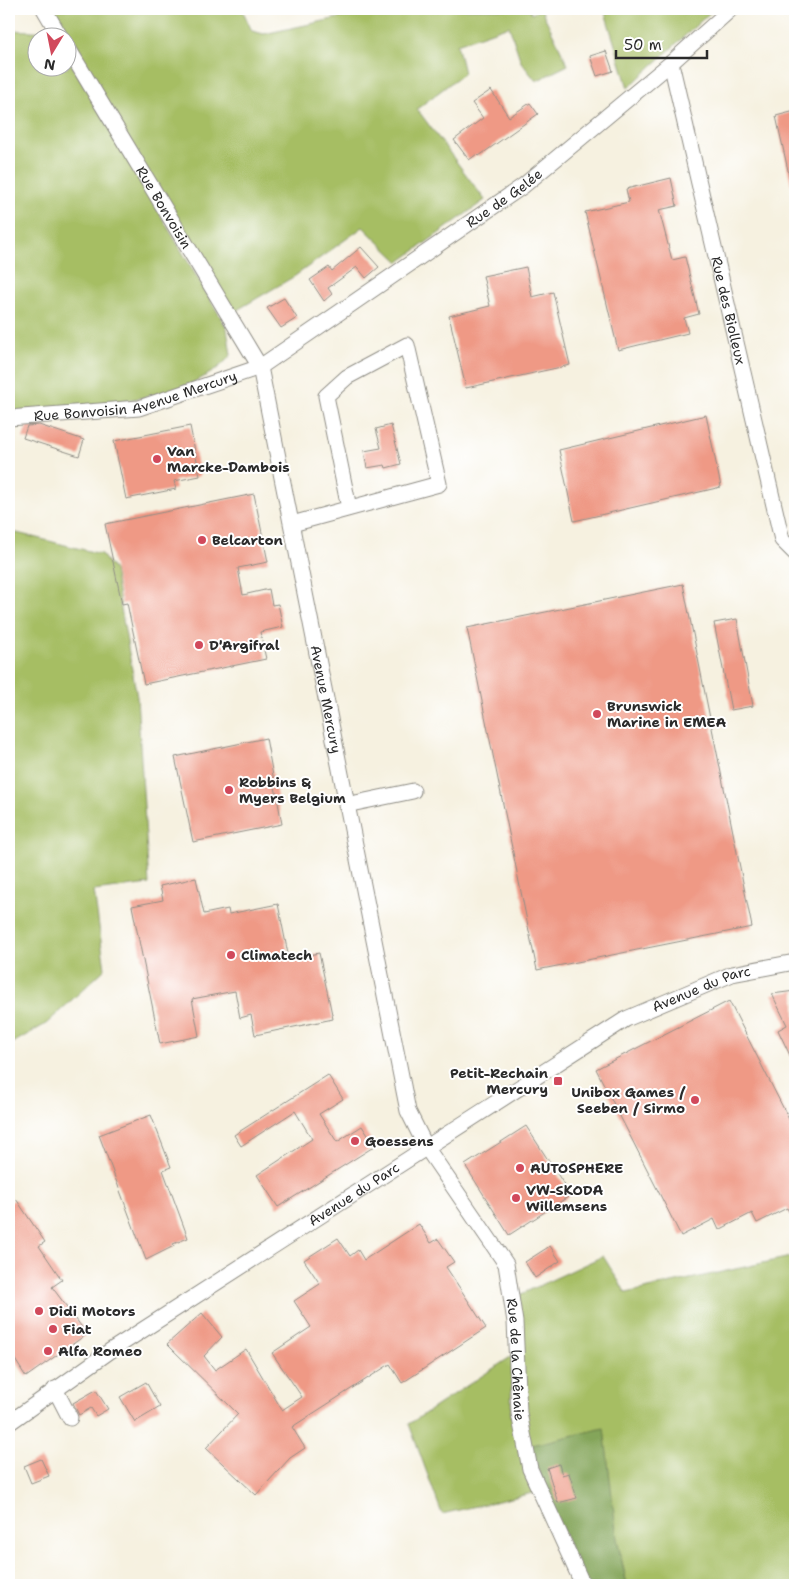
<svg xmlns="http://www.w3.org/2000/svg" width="804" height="1594" font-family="'Shantell Sans',sans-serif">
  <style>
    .green { fill: #a6be64; stroke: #687448 }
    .forest { fill: #84a55a; stroke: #586842 }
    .building { fill: #ef9985 }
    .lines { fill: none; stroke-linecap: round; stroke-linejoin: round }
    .minor-casing { stroke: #908e86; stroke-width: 17 }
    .minor { stroke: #fff; stroke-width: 15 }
    .poi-dot { fill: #d1495b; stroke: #fff; stroke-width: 2 }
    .labels { text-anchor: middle; stroke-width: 4; stroke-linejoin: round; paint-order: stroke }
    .street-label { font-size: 14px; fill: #2b2b2b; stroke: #fff }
    .poi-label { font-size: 14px; font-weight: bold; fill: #2b2b2b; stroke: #fff; text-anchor: start }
  </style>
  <rect width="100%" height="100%" fill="#fff"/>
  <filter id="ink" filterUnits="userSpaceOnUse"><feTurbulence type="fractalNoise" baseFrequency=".02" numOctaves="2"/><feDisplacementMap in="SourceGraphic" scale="10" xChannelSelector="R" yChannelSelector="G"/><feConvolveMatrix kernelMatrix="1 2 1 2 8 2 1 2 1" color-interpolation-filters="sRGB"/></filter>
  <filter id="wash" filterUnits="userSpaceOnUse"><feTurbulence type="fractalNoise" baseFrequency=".0096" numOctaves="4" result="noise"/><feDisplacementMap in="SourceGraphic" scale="20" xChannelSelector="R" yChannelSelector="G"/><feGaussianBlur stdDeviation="1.12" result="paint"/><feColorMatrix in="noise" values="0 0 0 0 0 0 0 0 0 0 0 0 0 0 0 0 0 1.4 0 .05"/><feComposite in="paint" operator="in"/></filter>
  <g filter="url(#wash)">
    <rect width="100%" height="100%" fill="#f6f1e0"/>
    <g class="green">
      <path d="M49,9h193l10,22 12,3 115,-25h151l1,5 10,-5 27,56 -32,16 -15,-19 -12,-36 -52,18 7,29 -47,36 68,91 -86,62 -36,-35 -68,49 -63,37z"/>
      <path d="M604,9h110l-86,79z"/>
      <path d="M9,30l43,2 4,5 -18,1v30h30v-10l159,270 4,27c-42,52 -159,49 -222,58z"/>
      <path d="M9,531l92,23 13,16 23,127 12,187 -55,7 11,78 -59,55 -37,21z"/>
      <path d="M603,1256l23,37 169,-37v329h-168l-10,-46 -89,-93 -13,-149z"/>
      <path d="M512,1356l-1,60 26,76 -95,22 -33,-90z"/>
    </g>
    <path class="forest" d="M604,1428l13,111 10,46h-42l-57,-139z"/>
    <g id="blocks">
      <g class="building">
        <path d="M606,51l7,20 -16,5 -7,-20z"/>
        <path d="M491,90l18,27 21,-14 8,11 -59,42 -2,-2 -8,6 -15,-20 29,-22 -11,-15z"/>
        <path d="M795,111v72l-4,1 -15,-68z"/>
        <path d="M671,178l6,28 -18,4 13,50 13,-3 14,57 -15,4 4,15 -70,17 -33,-138 44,-10 -3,-13z"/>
        <path d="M361,247l18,20 -13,11 -9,-11 -29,21 4,6 -8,7 -14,-21 19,-13 3,4z"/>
        <path d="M526,267l6,30 21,-5 17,73 -104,23 -17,-72 41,-10 -7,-30z"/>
        <path d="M284,298l13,20 -16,10 -14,-20z"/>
        <path d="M706,415l15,72 -147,34 -15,-71z"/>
        <path d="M39,425l45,15 -5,16 -56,-18 4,-12z"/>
        <path d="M391,425l10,39 -15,4 -1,-3 -18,3 -3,-17 17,-3 -5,-19z"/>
        <path d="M190,426l10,50 -26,5 2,8 -50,10 -12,-58z"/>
        <path d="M254,494l14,68 -30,6 5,27 26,-6 3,16 6,-1 5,23 -23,5 6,27 -122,25 -17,-81 -5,1 -17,-80z"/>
        <path d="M683,584l69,343 -215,43 -70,-342z"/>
        <path d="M737,619l16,87 -22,4 -17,-87z"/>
        <path d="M266,738l16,86 -89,18 -18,-85z"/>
        <path d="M196,878l8,36 24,-5 1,5 49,-10 11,55 30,-6 14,66 -78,16 -4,-20 -11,3 -5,-27 -43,8 7,37 -39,8 -28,-138 31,-6 -3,-14z"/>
        <path d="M795,991v75l-17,-36 9,-5 -15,-31z"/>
        <path d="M729,1001l66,130v92l-8,-15 -30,15 -5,-10 -33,17 -5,-11 -33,17 -85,-167z"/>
        <path d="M328,1075l15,24 -24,15 18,28 25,-16 13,20 -97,61 -21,-32 55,-36 -17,-28 -54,35 -7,-11z"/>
        <path d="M151,1115l20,52 -8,3 25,68 -15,6 1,2 -28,14 -47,-125z"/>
        <path d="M526,1126l45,69 -62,40 -44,-70z"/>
        <path d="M16,1199l29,43 -6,4 23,34 -10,7 35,47 -61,43 -17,-27v-147z"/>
        <path d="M419,1224l12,19 7,-4 16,23 -8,5 40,61 -84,55 -12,-19 -98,63 13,21 -15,10 -34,37 -50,-47 32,-34 -71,-70 35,-31 20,24 -18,19 11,14 31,-21 36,61 20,-13 -30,-44 39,-26 -17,-26 26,-17 -16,-24 34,-22 12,18 8,-6 6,10z"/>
        <path d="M550,1246l10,15 -25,17 -10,-16z"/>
        <path d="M146,1382l14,25 -25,15 -15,-25z"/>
        <path d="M96,1390l12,19 -12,7 -5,-8 -12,7 -6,-12z"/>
        <path d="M41,1459l8,17 -18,7 -7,-17z"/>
        <path d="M559,1464l3,11 7,-2 8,25 -19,5 -11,-35z"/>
      </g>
    </g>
  </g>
  <g filter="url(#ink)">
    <use href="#blocks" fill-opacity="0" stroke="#908e86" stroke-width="1"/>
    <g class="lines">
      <defs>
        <g id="minor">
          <path d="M44,9l17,29"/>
          <path id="s1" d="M68,48l192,319 148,744 18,36 80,117 9,58 4,91 11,56 53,116"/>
          <path id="s2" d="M671,63l111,477 13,13"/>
          <path id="s3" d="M9,418l130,-10 121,-41 263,-181 148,-123 60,-54"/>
          <path d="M292,524l147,-40 -32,-139 -60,32 -21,19 23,112"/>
          <path d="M346,805l67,-14"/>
          <path d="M55,1389l15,29"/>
          <path id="s4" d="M9,1423l101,-72 516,-332 106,-45 63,-12"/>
        </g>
      </defs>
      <use href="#minor" class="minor-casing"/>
      <use href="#minor" class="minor"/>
    </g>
  </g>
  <g class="poi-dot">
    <circle cx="157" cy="459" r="5"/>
    <circle cx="202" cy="540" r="5"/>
    <circle cx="199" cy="645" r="5"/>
    <circle cx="597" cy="714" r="5"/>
    <circle cx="229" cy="790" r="5"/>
    <circle cx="231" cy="955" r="5"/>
    <rect x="553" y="1076" width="10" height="10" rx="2.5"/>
    <circle cx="695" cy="1100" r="5"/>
    <circle cx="355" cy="1141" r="5"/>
    <circle cx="520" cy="1168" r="5"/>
    <circle cx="516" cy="1198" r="5"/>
    <circle cx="39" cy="1311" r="5"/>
    <circle cx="53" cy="1329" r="5"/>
    <circle cx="48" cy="1351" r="5"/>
  </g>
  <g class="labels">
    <g class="street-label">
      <text dy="5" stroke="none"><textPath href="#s3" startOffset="555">Rue de Gelée</textPath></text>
      <text dy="5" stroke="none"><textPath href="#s1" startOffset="186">Rue Bonvoisin</textPath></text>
      <text dy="5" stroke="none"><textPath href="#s2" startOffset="254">Rue des Biolleux</textPath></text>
      <text dy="5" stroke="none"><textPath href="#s3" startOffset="129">Rue Bonvoisin Avenue Mercury</textPath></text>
      <text dy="5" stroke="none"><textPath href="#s1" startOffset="711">Avenue Mercury</textPath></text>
      <text dy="5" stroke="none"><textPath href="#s4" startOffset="819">Avenue du Parc</textPath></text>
      <text dy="5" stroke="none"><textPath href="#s4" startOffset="414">Avenue du Parc</textPath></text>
      <text dy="5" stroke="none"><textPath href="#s1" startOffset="1409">Rue de la Chênaie</textPath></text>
    </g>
    <g class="poi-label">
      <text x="167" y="456">Van<tspan x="167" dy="16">Marcke-Dambois</tspan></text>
      <text x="212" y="545">Belcarton</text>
      <text x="209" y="650">D'Argifral</text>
      <text x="607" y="711">Brunswick<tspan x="607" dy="16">Marine in EMEA</tspan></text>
      <text x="239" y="787">Robbins &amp;<tspan x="239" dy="16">Myers Belgium</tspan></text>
      <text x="241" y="960">Climatech</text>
      <text x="548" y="1078" text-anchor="end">Petit-Rechain<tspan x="548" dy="16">Mercury</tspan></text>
      <text x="685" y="1097" text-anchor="end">Unibox Games /<tspan x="685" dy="16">Seeben / Sirmo</tspan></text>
      <text x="365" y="1146">Goessens</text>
      <text x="530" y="1173">AUTOSPHERE</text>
      <text x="526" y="1195">VW-SKODA<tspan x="526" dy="16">Willemsens</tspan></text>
      <text x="49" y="1316">Didi Motors</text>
      <text x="63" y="1334">Fiat</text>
      <text x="58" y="1356">Alfa Romeo</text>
    </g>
  </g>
  <rect width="804" height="1594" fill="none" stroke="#fff" stroke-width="30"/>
  <g transform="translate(52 52) rotate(190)"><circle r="24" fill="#ffffff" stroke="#aaaaaa"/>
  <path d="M0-4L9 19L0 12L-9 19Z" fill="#d1495b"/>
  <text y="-8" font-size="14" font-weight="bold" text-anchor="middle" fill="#2b2b2b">N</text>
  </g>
  <path d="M616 50v8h91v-8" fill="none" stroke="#2b2b2b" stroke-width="2.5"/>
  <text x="624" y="50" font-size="15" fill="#2b2b2b" stroke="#ffffff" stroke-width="4" paint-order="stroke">50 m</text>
</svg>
